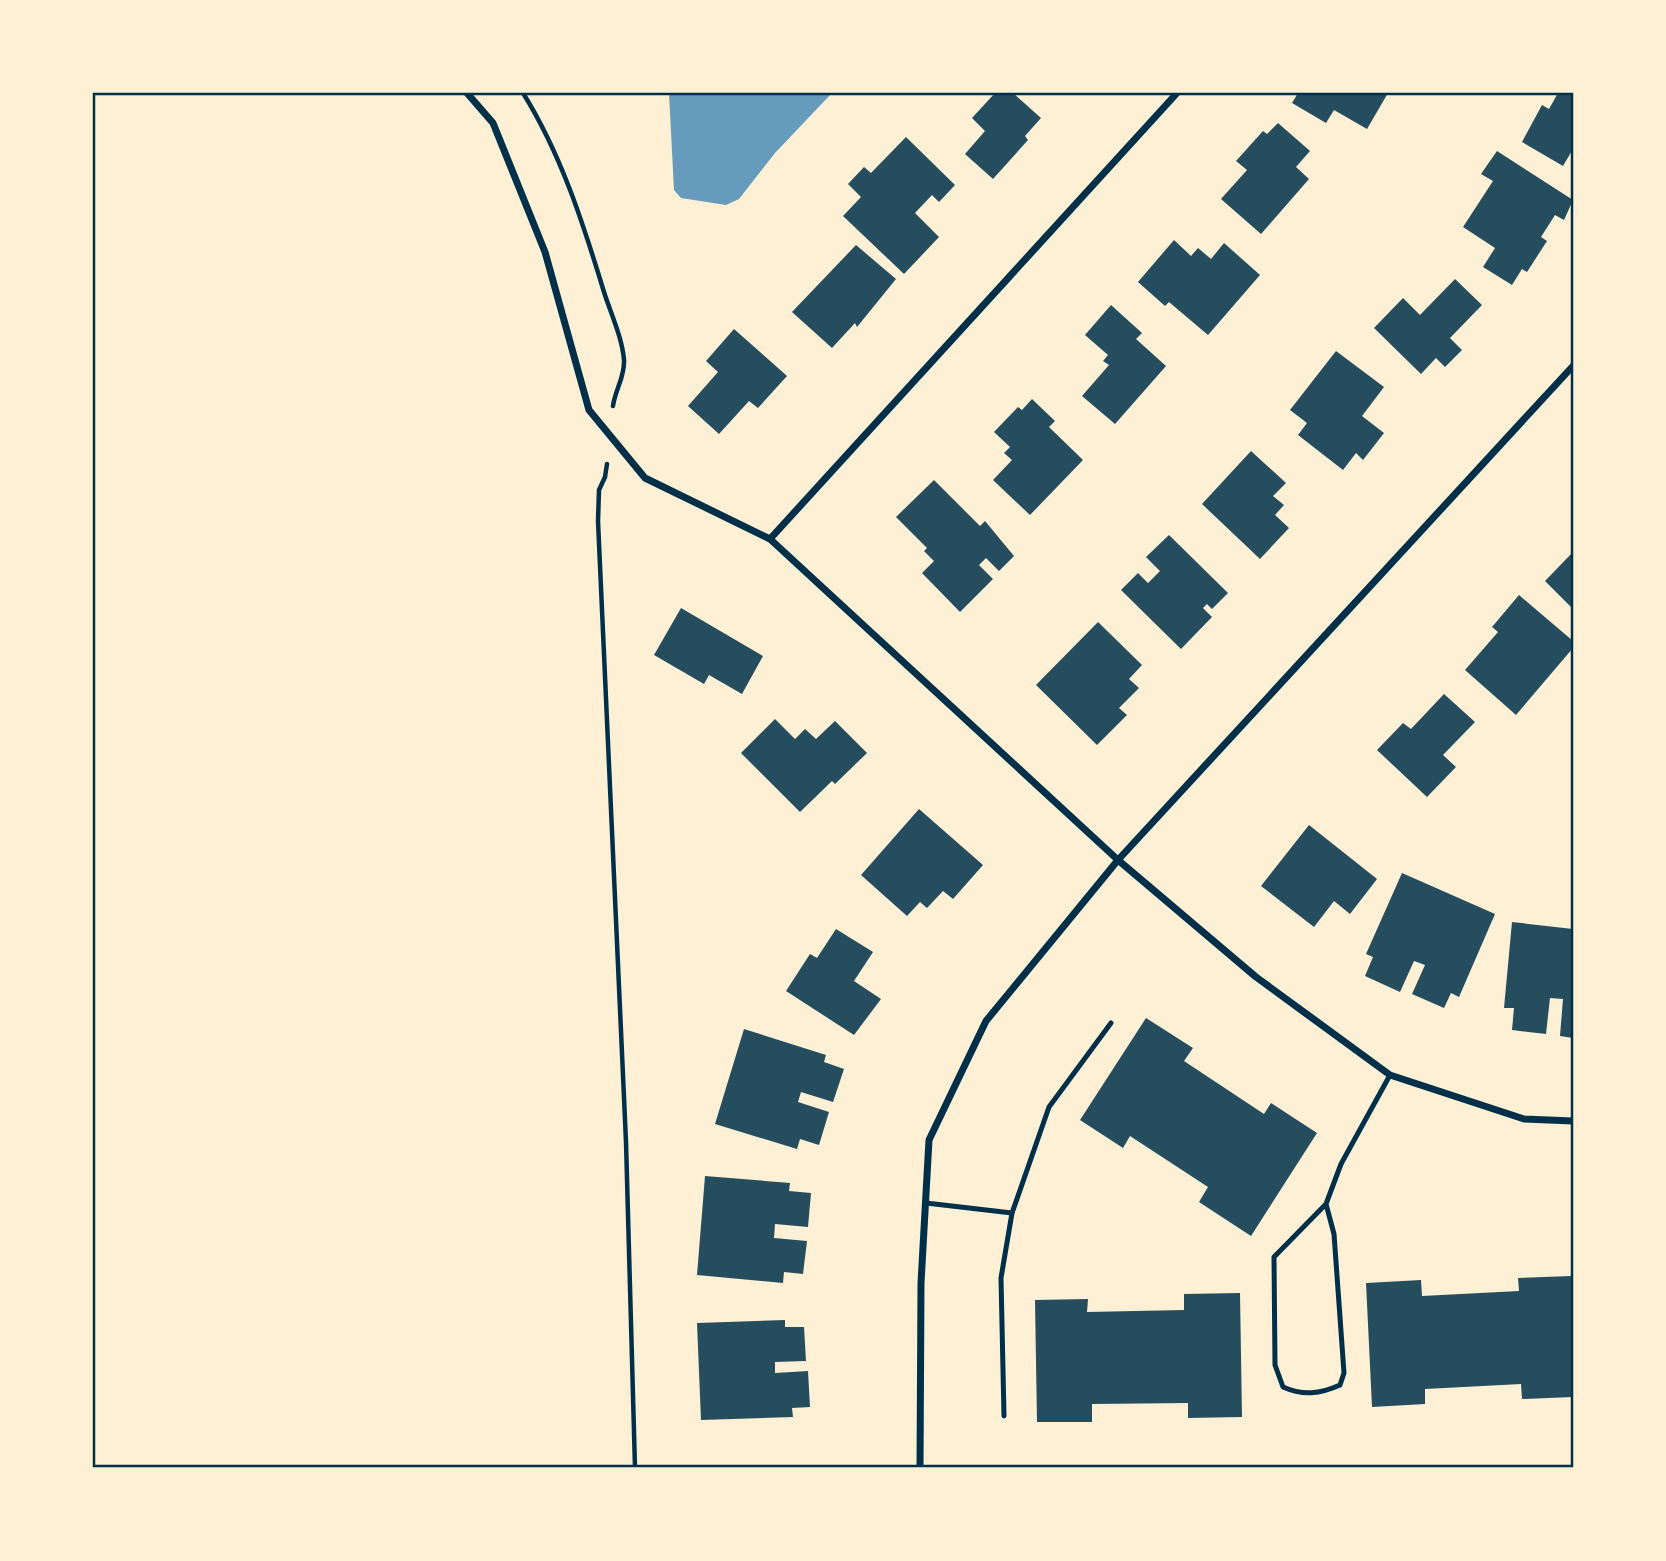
<svg xmlns="http://www.w3.org/2000/svg" width="1666" height="1561" font-family="'Space Grotesk',sans-serif">
  <style>
    .water { fill: #669bbc }
    .building { fill: #264d5e }
    .lines { fill: none; stroke-linecap: round; stroke-linejoin: round }
    .path { stroke: #003049; stroke-width: 4.5 }
    .service { stroke: #003049; stroke-width: 5 }
    .minor { stroke: #003049; stroke-width: 7 }
    .neatline { fill: none; stroke: #003049; stroke-width: 2.5 }
  </style>
  <rect width="100%" height="100%" fill="#fdf0d5"/>
  <path class="water" d="M669,93h163l-57,60 -36,46 -13,6 -45,-7 -7,-8z"/>
  <g class="building">
    <path d="M995,93h18l28,25 -16,18 3,4 -35,39 -28,-25 20,-23 -13,-13z"/>
    <path d="M1298,93h90l-21,36 -33,-19 -8,13 -34,-20z"/>
    <path d="M1558,93h15v56l-10,17 -41,-24 20,-37 7,4z"/>
    <path d="M1278,123l32,28 -14,16 13,12 -48,55 -40,-35 26,-29 -11,-9 27,-30 4,3z"/>
    <path d="M906,137l49,48 -16,17 -7,-7 -17,18 24,24 -35,37 -61,-58 18,-19 -13,-13 16,-17 7,6z"/>
    <path d="M1497,151l76,49 -9,20 -9,-5 -14,22 6,4 -20,31 -5,-3 -10,16 -29,-18 12,-19 -32,-21 30,-46 -12,-7z"/>
    <path d="M1174,240l17,16 7,-8 13,11 13,-16 36,32 -52,60 -39,-33 -4,4 -27,-24z"/>
    <path d="M856,245l40,34 -39,48 -2,-4 -23,25 -40,-36z"/>
    <path d="M1455,279l27,26 -32,33 12,12 -17,17 -9,-9 -15,16 -47,-46 29,-30 17,17z"/>
    <path d="M1111,305l31,28 -6,6 30,27 -51,58 -33,-28 27,-31 -6,-4 5,-6 -23,-20z"/>
    <path d="M734,329l53,47 -29,32 -9,-7 -30,33 -31,-28 30,-34 -12,-11z"/>
    <path d="M1336,351l48,36 -22,29 22,17 -21,27 -7,-7 -13,17 -45,-35 9,-12 -17,-13z"/>
    <path d="M1032,399l23,22 -6,6 34,33 -53,55 -37,-35 19,-20 -8,-7 6,-6 -16,-15 24,-25 4,3z"/>
    <path d="M1251,451l35,32 -13,13 11,9 -9,10 14,13 -29,31 -58,-55z"/>
    <path d="M934,480l46,46 5,-5 29,35 -15,15 -13,-13 -7,7 14,14 -33,33 -38,-39 12,-12 -10,-10 3,-3 -31,-31z"/>
    <path d="M1169,535l59,58 -16,16 -5,-5 -4,4 9,9 -31,32 -60,-59 17,-17 10,10 12,-12 -14,-14z"/>
    <path d="M1573,552v57l-28,-28z"/>
    <path d="M1519,595l54,46v7l-57,67 -51,-45 33,-38 -6,-5z"/>
    <path d="M681,608l82,48 -21,38 -33,-19 -5,9 -50,-29z"/>
    <path d="M1098,622l44,43 -13,14 10,9 -20,20 8,7 -30,30 -61,-60z"/>
    <path d="M1444,694l31,28 -32,33 13,12 -29,30 -50,-47 26,-27 8,6z"/>
    <path d="M775,719l20,20 10,-10 11,10 19,-18 32,32 -32,31 -3,-3 -32,31 -59,-59z"/>
    <path d="M919,809l64,56 -30,34 -10,-8 -16,17 -7,-6 -13,14 -46,-41z"/>
    <path d="M1309,825l68,54 -27,35 -16,-13 -20,26 -53,-41z"/>
    <path d="M1402,873l93,41 -36,83 -8,-4 -7,15 -32,-14 13,-29 -11,-4 -14,31 -35,-16 8,-19 -7,-3z"/>
    <path d="M1512,922l61,7v109l-13,-2 3,-37 -13,-1 -4,36 -34,-4 2,-22h-10z"/>
    <path d="M836,929l37,23 -19,29 27,18 -27,36 -68,-44 24,-37 7,4z"/>
    <path d="M1146,1018l47,30 -9,13 80,53 7,-11 46,30 -66,103 -52,-34 9,-15 -78,-51 -7,12 -43,-28z"/>
    <path d="M744,1029l82,26 -2,7 20,7 -11,33 -32,-10 -3,10 31,10 -10,33 -19,-6 -3,10 -82,-25z"/>
    <path d="M705,1176l85,7 -1,8 22,2 -3,34 -33,-3 -1,14 33,3 -4,33 -19,-2 -1,11 -86,-8z"/>
    <path d="M1571,1276l2,121 -51,2 -1,-15 -96,5v15l-53,3 -6,-124 55,-3 1,16 97,-5 -1,-13z"/>
    <path d="M1240,1293l2,124 -54,1v-15l-96,1v18h-55l-2,-122 53,-1 -1,13 97,-2v-16z"/>
    <path d="M785,1320v7h19l2,34 -31,1v11l33,-2 2,36 -18,1 1,9 -92,3 -4,-97z"/>
  </g>
  <g class="lines">
    <g class="path">
      <path d="M523,93c38,61 60,130 81,199 7,22 18,45 20,68 1,17 -9,30 -11,46"/>
      <path d="M607,464l-2,13 -6,13 -1,31 28,621 9,326"/>
    </g>
    <g class="service">
      <path d="M926,1203l86,10"/>
      <path d="M1326,1204l-52,53 1,108 8,22c20,9 37,7 57,-2l4,-12 -10,-139 -8,-30 15,-40 49,-89"/>
      <path d="M1004,1416l-3,-138 11,-65 37,-106 62,-84"/>
    </g>
    <g class="minor">
      <path d="M467,93l26,30 52,129 44,158 56,68 125,61 348,321 138,117 134,98 134,44 49,2"/>
      <path d="M770,539l407,-446"/>
      <path d="M920,1468l1,-185 8,-143 57,-119 132,-161 455,-494"/>
    </g>
  </g>
  <rect width="1666" height="1561" fill="none" stroke="#fdf0d5" stroke-width="189"/>
  <rect x="94" y="94" width="1478" height="1372" class="neatline"/>
</svg>
